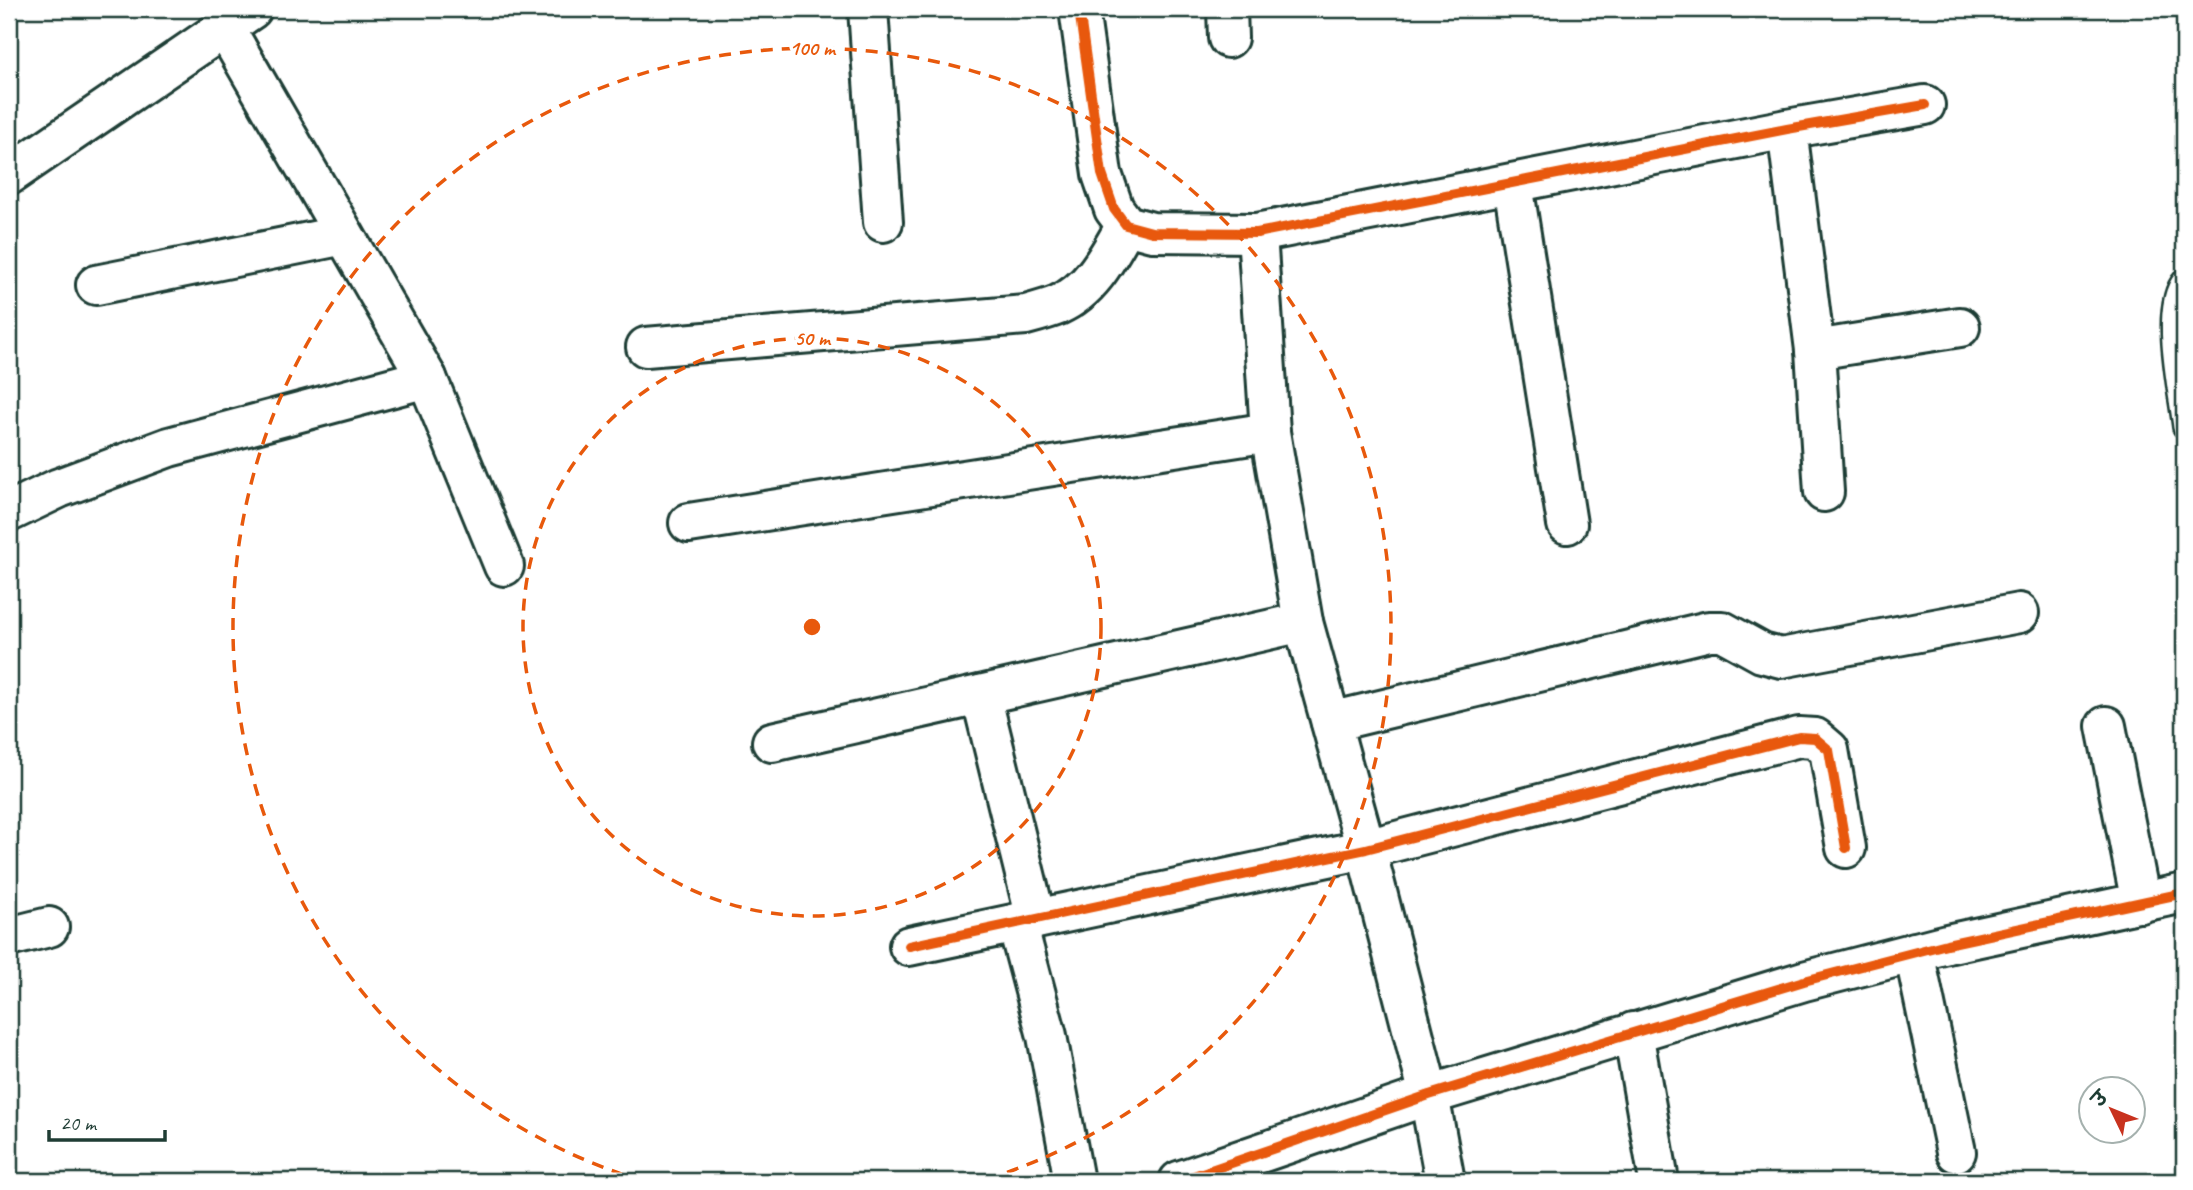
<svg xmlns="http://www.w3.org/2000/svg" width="2193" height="1190" font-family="Caveat,'Playpen Sans Deva',sans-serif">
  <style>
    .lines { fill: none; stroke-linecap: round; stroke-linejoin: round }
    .service-casing { stroke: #1f3d34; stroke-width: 26 }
    .minor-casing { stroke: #1f3d34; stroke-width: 44 }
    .service { stroke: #fff; stroke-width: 21 }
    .minor { stroke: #fff; stroke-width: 38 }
    .cycleway-casing { stroke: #fff; stroke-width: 15 }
    .cycleway { stroke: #e8590c; stroke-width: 10 }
    .ring { fill: none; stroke: #e8590c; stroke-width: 3.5; stroke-dasharray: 12 9 }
    .centre { fill: #e8590c; stroke: #fff; stroke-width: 3.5 }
    .ring-label { font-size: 21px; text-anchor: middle; font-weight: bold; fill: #e8590c; stroke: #fff; stroke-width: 7; stroke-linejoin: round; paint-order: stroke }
  </style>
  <rect width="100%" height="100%" fill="#fff"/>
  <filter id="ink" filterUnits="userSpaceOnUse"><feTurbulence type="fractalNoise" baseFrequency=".0143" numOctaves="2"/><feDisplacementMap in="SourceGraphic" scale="14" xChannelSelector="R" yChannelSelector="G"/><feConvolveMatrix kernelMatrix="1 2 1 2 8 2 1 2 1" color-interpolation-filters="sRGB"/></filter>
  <g filter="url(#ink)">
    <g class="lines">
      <defs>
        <path id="service" d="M2184,280c-24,26 -4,113 0,147"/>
        <g id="minor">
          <path d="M868,9l15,213"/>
          <path d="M1079,9l23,165 12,35 12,16 26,7 105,1 530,-104 138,-24"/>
          <path d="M1227,9l1,29"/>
          <path d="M225,28l202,350 77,188"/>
          <path d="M1787,129l28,221 9,142"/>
          <path d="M9,175l243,-166"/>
          <path d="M1513,184l54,340"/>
          <path d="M1257,233l13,199 33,190 63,227 63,246 16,86"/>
          <path d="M96,285l248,-50"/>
          <path d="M646,347l380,-32c11,-3 22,-6 32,-10 34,-15 51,-50 68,-80"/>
          <path d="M1815,350l145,-23"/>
          <path d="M9,512l50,-24 110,-41 258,-69"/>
          <path d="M689,523l581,-91"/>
          <path d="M981,695l55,224"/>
          <path d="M1331,722l378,-91h13l40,22 19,5 238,-45"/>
          <path d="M2106,726l35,177"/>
          <path d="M772,742l531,-120"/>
          <path d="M1017,923l30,113 27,145"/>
          <path d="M9,937l40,-10"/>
          <path d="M909,946l457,-97 433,-112 16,1 14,12 17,98"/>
          <path d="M1914,952l42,200"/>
          <path d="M1633,1032l26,149"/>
          <path d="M1179,1181l250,-86 375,-114 143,-37 237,-51"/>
        </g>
      </defs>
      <use href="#service" class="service-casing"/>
      <use href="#minor" class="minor-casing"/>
      <use href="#service" class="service"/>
      <use href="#minor" class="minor"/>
      <defs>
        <g id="cycleway">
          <path d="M1079,9l23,165 12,35 12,16 26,7 105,1 530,-104 138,-24"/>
          <path d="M909,946l457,-97 433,-112 16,1 14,12 17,98"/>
          <path d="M1179,1181l250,-86 375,-114 143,-37 237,-51"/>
        </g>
      </defs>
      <use href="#cycleway" class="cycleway-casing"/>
      <use href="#cycleway" class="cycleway"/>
    </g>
  </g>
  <g class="ring">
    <circle cx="812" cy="627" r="289"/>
    <path d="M643 1181A579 579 0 1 1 981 1181"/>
  </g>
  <circle cx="812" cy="627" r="10" class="centre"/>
  <g class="ring-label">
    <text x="812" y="55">100 m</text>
    <text x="812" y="345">50 m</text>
  </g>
  <rect width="2193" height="1190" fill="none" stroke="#fff" stroke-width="35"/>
  <rect x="18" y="18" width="2158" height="1155" fill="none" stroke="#1f3d34" stroke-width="2.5" filter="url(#ink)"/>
  <g transform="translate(2112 1110) rotate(313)"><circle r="33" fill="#ffffff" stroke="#a5b1ae" stroke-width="2"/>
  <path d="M0-5L12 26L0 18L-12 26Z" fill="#c8321e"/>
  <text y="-10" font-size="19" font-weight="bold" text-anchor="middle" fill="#1f3d34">उ</text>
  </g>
  <path d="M49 1130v10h116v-10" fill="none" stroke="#1f3d34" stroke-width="3.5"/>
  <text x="60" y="1130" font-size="21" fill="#1f3d34" stroke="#ffffff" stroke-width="5" paint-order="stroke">20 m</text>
</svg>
